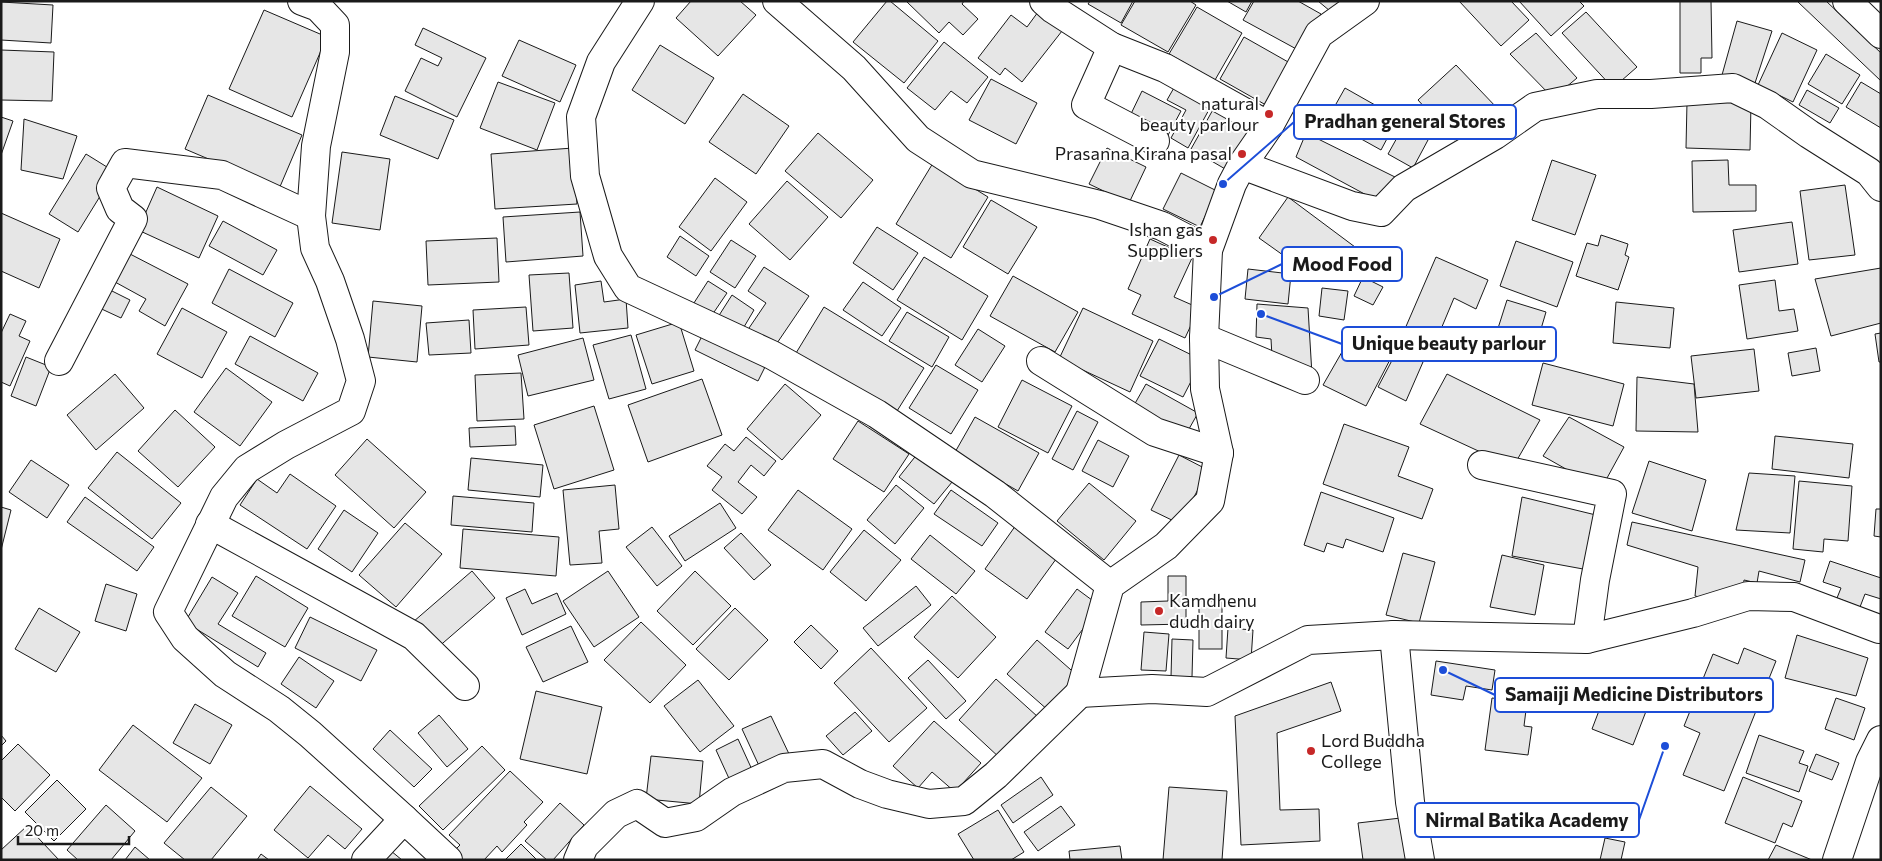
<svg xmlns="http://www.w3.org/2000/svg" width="1882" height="861" font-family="Commissioner,sans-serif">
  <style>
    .building { fill: #e6e6e6; stroke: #1a1a1a }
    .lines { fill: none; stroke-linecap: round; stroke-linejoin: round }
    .minor-casing { stroke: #1a1a1a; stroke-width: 30 }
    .minor { stroke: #fff; stroke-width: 28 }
    .poi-dot { fill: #c62828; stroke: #fff; stroke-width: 2 }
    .labels { text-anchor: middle; stroke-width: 4; stroke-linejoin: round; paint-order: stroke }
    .poi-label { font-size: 18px; fill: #1a1a1a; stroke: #fff; text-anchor: end }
    .leader { fill: none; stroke: #1d4ed8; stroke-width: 2 }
    .callout-dot { fill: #1d4ed8; stroke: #fff; stroke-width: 2 }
    .callout { fill: #fff; stroke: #1d4ed8; stroke-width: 2 }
    .callout-label { font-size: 19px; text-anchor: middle; font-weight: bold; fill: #1a1a1a }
  </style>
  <rect width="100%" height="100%" fill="#fff"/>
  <g class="building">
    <path d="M691,1h49l16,14 -38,41 -42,-38z"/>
    <path d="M887,1h3l48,40 -34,42 -51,-41z"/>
    <path d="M906,1h58l-2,3 16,15 -15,16 -14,-13 -10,11z"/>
    <path d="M1090,1h43l-12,22 -33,-19z"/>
    <path d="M1135,1h55l6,4 -28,47 -47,-27z"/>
    <path d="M1227,1h25l-6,11z"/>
    <path d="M1254,1h44l23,13 -21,37 -57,-31z"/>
    <path d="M1318,1h31l-13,15z"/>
    <path d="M1459,1h52l18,19 -28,26z"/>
    <path d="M1519,1h60l5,5 -33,30z"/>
    <path d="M1680,1h31l1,57h-11v15h-21z"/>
    <path d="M1799,1h27l55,52v28l-83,-79z"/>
    <path d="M1,2l52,3 -2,38 -50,-3z"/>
    <path d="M1197,7l45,26 -27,47 -46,-26z"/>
    <path d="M264,10l63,27 -35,80 -63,-28z"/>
    <path d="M1038,12l24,19 -40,51 -17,-14 -5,7 -22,-17 33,-43 16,12z"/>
    <path d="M1586,12l51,55 -24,21 -51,-55z"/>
    <path d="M1737,21l35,10 -17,52 -33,-8z"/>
    <path d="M423,28l63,30 -29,59 -52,-26 16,-33 17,8 4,-8 -27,-13z"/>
    <path d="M1536,33l41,45 -24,20 -43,-44z"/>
    <path d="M1782,33l35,17 -24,52 -35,-17z"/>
    <path d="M1244,37l53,30 -24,42 -53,-30z"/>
    <path d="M519,40l57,25 -16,37 -58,-26z"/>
    <path d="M944,42l44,35 -21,26 -16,-12 -16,19 -28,-22z"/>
    <path d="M660,45l54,33 -29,46 -53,-34z"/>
    <path d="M1,50l53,2 -2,49 -51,-1z"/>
    <path d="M1826,54l34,21 -18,29 -34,-20z"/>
    <path d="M1456,65l42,44 -44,31 -36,-40z"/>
    <path d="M991,79l46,24 -21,41 -47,-24z"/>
    <path d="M498,82l57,21 -18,47 -57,-22z"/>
    <path d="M1861,82l20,12v34l-35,-21z"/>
    <path d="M1175,86l36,20 -23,42 -17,-10 15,-28 -19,-10z"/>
    <path d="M1345,88l53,30 -17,32 -54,-30z"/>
    <path d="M1807,90l32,18 -9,15 -31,-18z"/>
    <path d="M1142,91l39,20 -14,26 -38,-19z"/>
    <path d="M743,94l46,32 -33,48 -47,-32z"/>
    <path d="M208,95l94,40 -23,54 -94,-40z"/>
    <path d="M395,96l59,24 -16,39 -58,-24z"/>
    <path d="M1687,102l64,1 -1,47 -64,-2z"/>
    <path d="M1215,106l41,23 -24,44 -41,-24z"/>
    <path d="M1,117l12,4 -12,34z"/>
    <path d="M24,119l53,17 -14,43 -42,-9z"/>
    <path d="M1403,127l25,13 -15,28 -25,-14z"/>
    <path d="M818,133l55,47 -32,38 -56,-47z"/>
    <path d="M1306,133l91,45 -14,26 -87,-47z"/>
    <path d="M573,148l4,56 -82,5 -4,-55z"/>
    <path d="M1107,148l39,19 -17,36 -40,-19z"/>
    <path d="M342,152l48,7 -10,71 -48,-7z"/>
    <path d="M86,154l29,18 -37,60 -29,-18z"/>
    <path d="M1552,160l44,15 -21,60 -43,-15z"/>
    <path d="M1728,160l1,25h27v26l-63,1 -1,-51z"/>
    <path d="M933,163l55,34 -37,61 -55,-34z"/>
    <path d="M1181,173l36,18 -17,36 -37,-18z"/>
    <path d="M715,178l32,24 -36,49 -32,-24z"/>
    <path d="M787,181l41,36 -38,43 -41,-36z"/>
    <path d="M1845,185l10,70 -46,5 -9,-69z"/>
    <path d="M157,187l61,29 -19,42 -61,-28z"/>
    <path d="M1288,197l67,50 -13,19 -16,-11 -15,20 -52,-37z"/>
    <path d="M991,200l46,27 -29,47 -45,-27z"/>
    <path d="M580,212l3,44 -77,6 -3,-45z"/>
    <path d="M1,213l59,26 -21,49 -38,-17z"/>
    <path d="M223,221l54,29 -14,25 -54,-29z"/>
    <path d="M1792,222l6,42 -59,8 -6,-42z"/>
    <path d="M877,227l41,26 -25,37 -40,-27z"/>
    <path d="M1601,235l27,9 -3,11 4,2 -11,33 -42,-14 11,-33 11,3z"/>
    <path d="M680,236l29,20 -13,20 -29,-19z"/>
    <path d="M497,238l2,44 -71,3 -2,-44z"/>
    <path d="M1150,239l42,19 -18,39 25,11 -14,30 -53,-24 9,-19 -13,-6z"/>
    <path d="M731,240l25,16 -21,32 -25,-16z"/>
    <path d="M1516,241l57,21 -16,45 -57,-21z"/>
    <path d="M130,254l58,30 -23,42 -26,-15 7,-12 -31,-17z"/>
    <path d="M924,257l64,39 -26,44 -65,-40z"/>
    <path d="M1436,257l52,23 -12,29 -22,-11 -23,55 -30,-15z"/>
    <path d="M764,267l45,29 -36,53 -26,-18 19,-28 -18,-12z"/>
    <path d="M1881,268v55l-50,13 -16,-57z"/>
    <path d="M229,269l64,34 -18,34 -63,-34z"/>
    <path d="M1248,269l43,5 -3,30 -43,-5z"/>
    <path d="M569,273l4,55 -40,3 -4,-56z"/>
    <path d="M1013,276l65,36 -23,40 -65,-36z"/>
    <path d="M1363,277l20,10 -10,18 -19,-9z"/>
    <path d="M1775,280l4,31 15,-2 4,22 -51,8 -8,-54z"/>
    <path d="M601,281l3,21 22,-3 2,29 -48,5 -5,-48z"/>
    <path d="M708,281l19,12 -17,25 -18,-12z"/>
    <path d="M863,282l38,26 -19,28 -39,-26z"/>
    <path d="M102,286l28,14 -9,18 -28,-13z"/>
    <path d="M1322,288l26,3 -4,29 -25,-4z"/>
    <path d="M732,295l22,15 -13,22 -23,-15z"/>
    <path d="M1507,300l39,12 -13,44 -40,-12z"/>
    <path d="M373,301l49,5 -5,56 -49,-5z"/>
    <path d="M1616,302l58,6 -4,40 -57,-5z"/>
    <path d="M1257,304l51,4 4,67 -40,-18 -1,-18 -15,-2z"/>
    <path d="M526,307l3,38 -54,4 -2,-39z"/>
    <path d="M824,307l100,61 -32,51 -99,-61z"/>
    <path d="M182,308l45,24 -25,46 -45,-24z"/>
    <path d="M1083,308l70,33 -23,51 -71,-33z"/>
    <path d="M907,312l42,25 -17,30 -43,-26z"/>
    <path d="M10,314l16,7 -7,15 11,5 -20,45 -9,-4v-49z"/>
    <path d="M469,320l2,33 -42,2 -3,-32z"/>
    <path d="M679,322l15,49 -42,13 -16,-49z"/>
    <path d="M978,329l27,17 -23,36 -27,-17z"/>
    <path d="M705,330l63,31 -10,20 -63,-31z"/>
    <path d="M1354,331l41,19 -29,56 -43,-21z"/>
    <path d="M1881,333v29h-2l-4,-28z"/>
    <path d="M631,335l15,54 -37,10 -16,-54z"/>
    <path d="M250,336l68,37 -15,28 -68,-37z"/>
    <path d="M583,338l11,42 -66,16 -10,-41z"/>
    <path d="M1159,339l43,21 -19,37 -43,-21z"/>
    <path d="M1399,347l24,15 -17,39 -28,-14z"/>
    <path d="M1816,348l4,23 -28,5 -4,-23z"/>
    <path d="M1754,349l5,42 -63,7 -5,-42z"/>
    <path d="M26,357l25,10 -15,39 -25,-10z"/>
    <path d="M1543,363l81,21 -11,42 -81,-21z"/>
    <path d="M936,365l42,25 -27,44 -42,-26z"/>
    <path d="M226,368l46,34 -32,44 -46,-34z"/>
    <path d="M521,373l3,46 -47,2 -2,-46z"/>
    <path d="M115,374l29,34 -48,42 -29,-35z"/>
    <path d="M1447,374l93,46 -27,47 -93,-43z"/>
    <path d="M1637,377l57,7 4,48 -62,-1z"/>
    <path d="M702,379l20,56 -74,27 -20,-57z"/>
    <path d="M1022,380l50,26 -24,47 -50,-26z"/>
    <path d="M785,384l36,31 -39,45 -35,-31z"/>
    <path d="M1146,384l52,29 -13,23 -52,-29z"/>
    <path d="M594,406l20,64 -60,19 -20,-64z"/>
    <path d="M175,410l40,37 -37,40 -40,-36z"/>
    <path d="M1077,411l21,11 -25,48 -21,-11z"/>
    <path d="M975,417l64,36 -21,38 -64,-37z"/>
    <path d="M1569,417l55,30 -23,42 -58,-33z"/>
    <path d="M858,421l51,33 -25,38 -51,-33z"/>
    <path d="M1344,424l65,23 -11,29 35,13 -11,30 -99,-35z"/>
    <path d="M515,426l1,19 -46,2 -1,-19z"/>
    <path d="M1775,436l78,8 -4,34 -77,-9z"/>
    <path d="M746,437l30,24 -12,15 -13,-11 -13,17 19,15 -15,17 -30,-24 10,-13 -15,-11 18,-22 9,7z"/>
    <path d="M367,439l59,53 -32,36 -59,-53z"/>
    <path d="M1098,440l31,16 -16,31 -31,-16z"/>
    <path d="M922,448l35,28 -23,28 -35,-27z"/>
    <path d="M117,452l64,51 -29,36 -64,-51z"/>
    <path d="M1179,455l29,15 -28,54 -29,-14z"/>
    <path d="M471,458l72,7 -3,32 -72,-7z"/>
    <path d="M31,460l38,25 -22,33 -38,-26z"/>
    <path d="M1649,461l57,19 -14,51 -60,-18z"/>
    <path d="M1749,473l46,3 -5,57 -54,-3z"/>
    <path d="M290,474l46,32 -29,43 -67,-44 17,-26 20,14z"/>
    <path d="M1799,481l53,5 -4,55 -24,-2 -1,13 -30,-3z"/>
    <path d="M1089,483l47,38 -32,39 -47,-39z"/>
    <path d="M615,485l4,44 -20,2 3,32 -32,2 -7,-75z"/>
    <path d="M896,485l28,23 -29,36 -28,-24z"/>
    <path d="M798,490l54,39 -29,41 -55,-40z"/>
    <path d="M951,490l47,33 -16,23 -48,-32z"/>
    <path d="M1321,492l73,26 -11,34 -37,-13 -3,9 -16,-5 -3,9 -20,-7z"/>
    <path d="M453,496l81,7 -2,29 -81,-7z"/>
    <path d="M85,497l69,50 -17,24 -70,-49z"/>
    <path d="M1522,497l78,19 -6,55 -82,-15z"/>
    <path d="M720,503l16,25 -51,33 -16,-25z"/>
    <path d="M1,507l10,3 -10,40z"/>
    <path d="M1876,509h5v28l-7,-1z"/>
    <path d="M344,510l34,23 -26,39 -34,-23z"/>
    <path d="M1632,522l173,38 -5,22 -41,-11 -2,12 -13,-3 -1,9 -18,13 -30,-6 3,-29 -71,-22z"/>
    <path d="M405,523l37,31 -46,53 -37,-32z"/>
    <path d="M1016,525l43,30 -32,44 -42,-30z"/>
    <path d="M652,527l30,39 -25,20 -31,-39z"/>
    <path d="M463,529l96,8 -3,39 -96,-8z"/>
    <path d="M864,530l37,30 -35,41 -36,-29z"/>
    <path d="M741,533l30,32 -17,15 -30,-32z"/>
    <path d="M930,535l45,36 -19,23 -45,-35z"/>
    <path d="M1403,553l32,9 -16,61 -33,-8z"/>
    <path d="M1502,555l42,10 -9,50 -45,-8z"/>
    <path d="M1830,561l51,17v21l-16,-5 -5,13 -23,-9 4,-10 -18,-6z"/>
    <path d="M472,571l23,27 -59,51 -23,-27z"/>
    <path d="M608,571l31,46 -45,30 -31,-46z"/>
    <path d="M695,571l36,35 -38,39 -36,-34z"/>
    <path d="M256,576l52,32 -23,39 -53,-31z"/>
    <path d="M1168,576h18v48l-45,1v-23l27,-1z"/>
    <path d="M212,577l26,16 -20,31 48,29 -8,14 -73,-45z"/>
    <path d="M106,584l31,10 -11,37 -31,-10z"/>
    <path d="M916,586l15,19 -53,41 -15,-18z"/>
    <path d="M525,589l7,15 25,-11 9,21 -44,21 -16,-37z"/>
    <path d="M1077,589l23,17 -32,43 -23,-17z"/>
    <path d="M952,596l44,41 -38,41 -44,-41z"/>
    <rect x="1199" y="601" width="23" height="48"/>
    <path d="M39,608l41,24 -24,40 -41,-23z"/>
    <path d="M735,608l33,32 -39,40 -33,-31z"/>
    <path d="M310,617l67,33 -16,31 -66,-33z"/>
    <path d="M641,622l45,43 -36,38 -46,-43z"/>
    <path d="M811,625l27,26 -17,18 -27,-27z"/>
    <path d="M571,626l17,36 -45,20 -17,-35z"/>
    <path d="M1228,628l25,2 -2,30 -25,-2z"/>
    <path d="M1144,632l25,2 -3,37 -25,-1z"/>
    <path d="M1797,635l71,23 -12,38 -71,-18z"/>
    <path d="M1172,639l21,1 -1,37h-21z"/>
    <path d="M1037,640l42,37 -30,34 -42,-37z"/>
    <path d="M871,648l56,60 -38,34 -55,-59z"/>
    <path d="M1744,648l32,13 -52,130 -41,-16 17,-42 -16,-7 29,-72 25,10z"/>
    <path d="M299,657l35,24 -18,27 -35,-24z"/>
    <path d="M928,660l38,41 -20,18 -38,-41z"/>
    <path d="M1436,661l59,9 -3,20 -26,-4 -3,14 -32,-5z"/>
    <path d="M996,679l42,38 -37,42 -42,-39z"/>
    <path d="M1630,679l25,9 -22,57 -41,-16 13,-34 16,6z"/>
    <path d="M698,680l36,46 -34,26 -36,-46z"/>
    <path d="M1331,682l10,29 -64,22 3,77 39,-1 1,32 -79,4 -6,-129z"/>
    <path d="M536,691l66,16 -15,67 -67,-15z"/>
    <path d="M1492,698l35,4 -3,24 8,1 -4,28 -43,-5z"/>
    <path d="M1836,698l29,10 -11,32 -29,-11z"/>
    <path d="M195,704l37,21 -22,39 -37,-21z"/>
    <path d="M855,712l17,19 -29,24 -17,-19z"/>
    <path d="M439,715l29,34 -21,18 -29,-34z"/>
    <path d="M771,716l19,40 -29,14 -19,-41z"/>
    <path d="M934,721l47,42 -26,29 -23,-20 -14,16 -25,-22z"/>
    <path d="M133,725l69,53 -35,44 -68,-52z"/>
    <path d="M390,730l42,39 -18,18 -41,-38z"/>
    <path d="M1,735l5,6 -5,5z"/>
    <path d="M1759,735l45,16 -5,12 9,3 -9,26 -53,-19z"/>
    <path d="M738,739l16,35 -22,11 -16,-35z"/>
    <path d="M18,744l32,31 -35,36 -14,-14v-36z"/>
    <path d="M482,746l23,24 -62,60 -24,-24z"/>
    <path d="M1816,754l23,9 -7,17 -23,-9z"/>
    <path d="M651,756l52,5 -4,43 -53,-5z"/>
    <path d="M510,771l33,31 -19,20 3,3 -25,27 -5,-6 -13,14h-22l-8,-9 6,-6 -11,-10z"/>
    <path d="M1041,777l12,18 -40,28 -12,-18z"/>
    <path d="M1743,777l59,24 -10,26 -9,-4 -8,20 -50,-20z"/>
    <path d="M57,780l29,29 -32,32 -29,-29z"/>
    <path d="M310,786l52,43 -17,20 -17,-14 -20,23 -34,-28z"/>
    <path d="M211,787l36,29 -36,44h-26l-21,-17z"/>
    <path d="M1169,787l58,4 -5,69h-59z"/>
    <path d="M560,803l24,22 -31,35h-6l-22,-19z"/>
    <path d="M106,805l29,26 -24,29h-33l-11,-10z"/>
    <path d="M1061,806l14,19 -37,26 -14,-19z"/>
    <path d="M998,810l26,42 -13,8h-37l-16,-26z"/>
    <path d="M1409,817l7,43h-53l-5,-37z"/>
    <path d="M27,826l32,34h-58v-10z"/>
    <path d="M1605,838l20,4 -4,18h-21z"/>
    <path d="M521,844l16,16h-32z"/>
    <path d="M1776,845l36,15h-44z"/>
    <path d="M385,846l17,14h-28z"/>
    <path d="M1120,846l2,14h-52l-1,-9z"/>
    <path d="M135,847l15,13h-25z"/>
    <path d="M261,854l8,6h-12z"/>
  </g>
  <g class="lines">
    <defs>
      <g id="minor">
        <path d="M302,1l16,6 17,18v27l-19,94 -5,70 4,32 15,33 20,58 11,42 -10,30 -65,34 -39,24 -23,28 -56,115 17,26 40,36 54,35 31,25 94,85"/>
        <path d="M640,1l-39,61 -20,55 4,59 23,80 20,32 144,67 105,59 118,80 115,91"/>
        <path d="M777,1l77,67 64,71 54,35 128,31 62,21 46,24"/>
        <path d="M1044,1l9,8 59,38 53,21 104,58"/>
        <path d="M1365,1l-46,33 -50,92 -27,39 -10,19 -24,66 -4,88 1,51 14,64 -9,48 -44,45 -56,39 -30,108 72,-4 55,3 101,-52 86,-5 193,4 106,-26 55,-17 46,1 85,32"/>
        <path d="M1847,1l34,33"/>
        <path d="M1112,47l-26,58 69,36"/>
        <path d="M1242,165l110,41 29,6 23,-24 91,-53 40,-28 62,-13h54l82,-6 35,17 41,29 60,38 12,15"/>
        <path d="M1204,338l101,42"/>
        <path d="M59,361l74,-142 -13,-10 -9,-21 14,-25 97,12 89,41"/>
        <path d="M1041,361l114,71 64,21"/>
        <path d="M1482,465l130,29 -17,86 -8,59"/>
        <path d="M210,524l204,112 51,50"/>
        <path d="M1394,635l16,167 10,58"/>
        <path d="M366,860l38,-41 44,41"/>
        <path d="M578,860l6,-14 32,-32 21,-10 28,19 31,-6 36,-25 52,-24 39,-4 37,20 27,10 42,10 35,-3 32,-26 84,-82"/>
        <path d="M1837,860l33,-98 11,-22"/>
      </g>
    </defs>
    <use href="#minor" class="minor-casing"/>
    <use href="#minor" class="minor"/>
  </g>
  <g class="poi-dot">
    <circle cx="1269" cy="114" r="5"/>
    <circle cx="1242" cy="154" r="5"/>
    <circle cx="1213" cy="240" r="5"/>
    <circle cx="1159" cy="611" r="5"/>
    <circle cx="1311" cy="751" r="5"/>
  </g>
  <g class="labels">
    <g class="poi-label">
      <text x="1259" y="110">natural<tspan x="1259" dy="21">beauty parlour</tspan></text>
      <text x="1232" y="160">Prasanna Kirana pasal</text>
      <text x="1203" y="236">Ishan gas<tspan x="1203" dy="21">Suppliers</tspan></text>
      <text x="1169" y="607" text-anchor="start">Kamdhenu<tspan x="1169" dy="21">dudh dairy</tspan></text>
      <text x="1321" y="747" text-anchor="start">Lord Buddha<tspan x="1321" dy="21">College</tspan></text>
    </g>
  </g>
  <path class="leader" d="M1223 184L1294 122M1214 297L1282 264M1261 314L1342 344M1443 670L1495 695M1665 746L1639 820"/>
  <g class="callout-dot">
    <circle cx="1223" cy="184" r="5"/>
    <circle cx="1214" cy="297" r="5"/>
    <circle cx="1261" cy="314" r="5"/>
    <circle cx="1443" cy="670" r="5"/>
    <circle cx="1665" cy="746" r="5"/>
  </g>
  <g class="callout">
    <rect x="1294" y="105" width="222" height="34" rx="5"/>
    <rect x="1282" y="247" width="120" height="34" rx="5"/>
    <rect x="1342" y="327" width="214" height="34" rx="5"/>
    <rect x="1495" y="678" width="278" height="34" rx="5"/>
    <rect x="1415" y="803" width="224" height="34" rx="5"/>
  </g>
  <g class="callout-label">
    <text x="1405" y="128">Pradhan general Stores</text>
    <text x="1342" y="271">Mood Food</text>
    <text x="1449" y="350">Unique beauty parlour</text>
    <text x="1634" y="701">Samaiji Medicine Distributors</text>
    <text x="1527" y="827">Nirmal Batika Academy</text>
  </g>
  <rect width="1882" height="861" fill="none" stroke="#1a1a1a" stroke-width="5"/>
  <path d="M18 836v8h111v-8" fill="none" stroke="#1a1a1a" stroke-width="2.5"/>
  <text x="25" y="836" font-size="15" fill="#1a1a1a" stroke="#ffffff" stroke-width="4" paint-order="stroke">20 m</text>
</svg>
